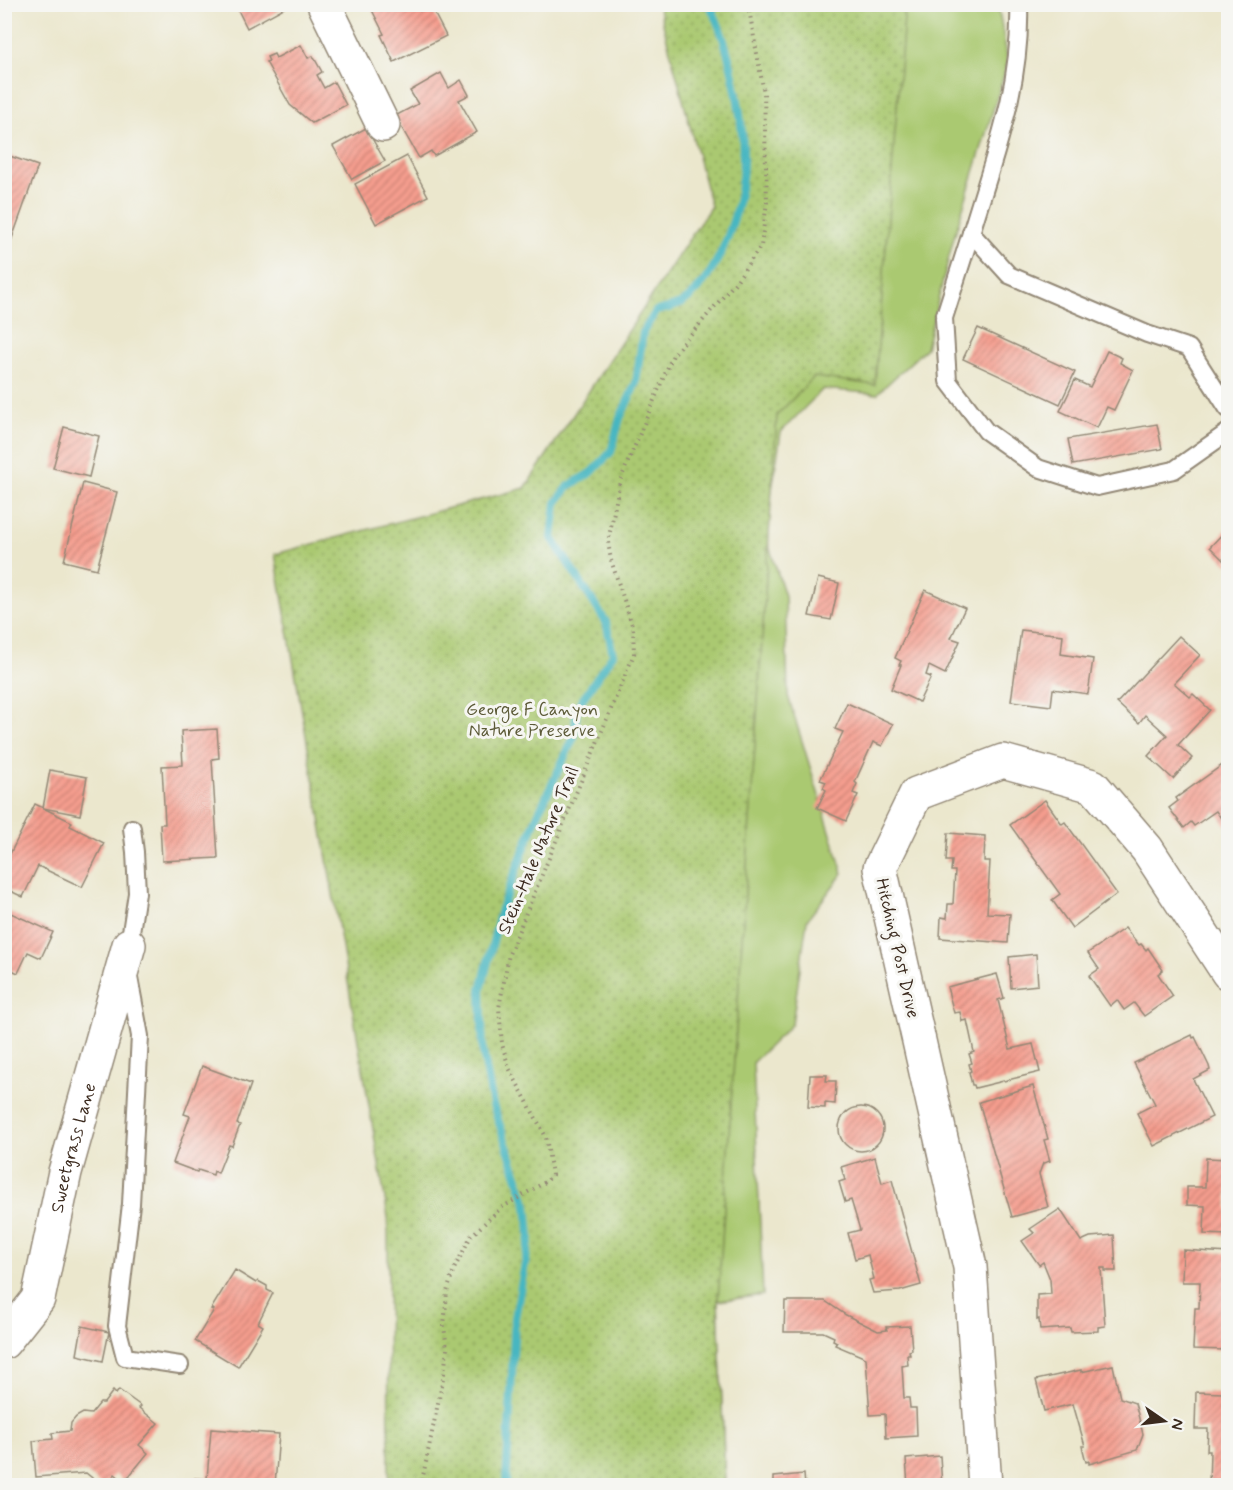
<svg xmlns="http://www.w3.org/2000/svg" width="1233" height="1490" font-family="Mynerve,sans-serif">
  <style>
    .grass { fill: #aac971; stroke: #727a48; stroke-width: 1.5 }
    .park { fill: url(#park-dots); stroke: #727a48; stroke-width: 1.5 }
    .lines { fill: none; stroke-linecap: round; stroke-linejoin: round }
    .stream { stroke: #47b6c1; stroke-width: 8 }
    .building { fill: url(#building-hatch) }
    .lane-casing { stroke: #938876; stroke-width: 20 }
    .street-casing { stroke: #938876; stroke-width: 36 }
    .path { stroke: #938876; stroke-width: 4; stroke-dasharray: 1.5 4.5; stroke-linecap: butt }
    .lane { stroke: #fff; stroke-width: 16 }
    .street { stroke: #fff; stroke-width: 33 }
    .labels { text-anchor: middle; stroke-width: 6; stroke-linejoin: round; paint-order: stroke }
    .park-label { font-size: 18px; fill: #5c5a37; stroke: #f6f6f2 }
    .street-label { font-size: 18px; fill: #3b2a1e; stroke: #f6f6f2 }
  </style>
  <defs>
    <pattern id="park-dots" width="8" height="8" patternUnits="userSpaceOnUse" patternTransform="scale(1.5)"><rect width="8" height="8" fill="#aac971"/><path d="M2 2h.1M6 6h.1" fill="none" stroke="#8ca35c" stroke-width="1.8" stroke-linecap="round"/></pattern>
    <pattern id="building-hatch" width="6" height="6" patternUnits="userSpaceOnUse" patternTransform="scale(1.5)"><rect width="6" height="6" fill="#f59d8e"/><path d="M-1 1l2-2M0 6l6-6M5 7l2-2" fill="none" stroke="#c88073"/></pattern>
  </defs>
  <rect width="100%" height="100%" fill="#f6f6f2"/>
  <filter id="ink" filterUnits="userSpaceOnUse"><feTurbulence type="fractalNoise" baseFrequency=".0167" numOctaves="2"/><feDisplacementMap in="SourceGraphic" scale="12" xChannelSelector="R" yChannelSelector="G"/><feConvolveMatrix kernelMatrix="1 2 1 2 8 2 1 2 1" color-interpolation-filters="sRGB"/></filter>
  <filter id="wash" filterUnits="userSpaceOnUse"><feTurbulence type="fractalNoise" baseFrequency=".008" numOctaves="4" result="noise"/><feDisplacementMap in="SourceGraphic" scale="24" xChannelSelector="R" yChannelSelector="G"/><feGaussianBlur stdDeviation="1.35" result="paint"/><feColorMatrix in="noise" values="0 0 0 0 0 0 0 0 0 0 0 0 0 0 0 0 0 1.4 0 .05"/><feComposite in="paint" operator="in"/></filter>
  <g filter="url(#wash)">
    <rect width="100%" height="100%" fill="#ebe7cd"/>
    <path class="grass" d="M756,5h242l10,57 -54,175 -28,111 -49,46 -54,-5 -42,43 -11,71 -2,40 17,53 3,100 55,177 -36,47 -15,104 -39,38 10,233 -45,6 7,184 -285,1 229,-1085z"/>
    <path class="park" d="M658,5h247l-30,380 -61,-8 -37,38 -59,885 7,185h-336l-1,-268 -113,-663 250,-66 186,-282z"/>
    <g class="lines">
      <path class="stream" d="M506,1486l9,-168 15,-81 -3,-32 -34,-100 -10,-53 -2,-62 20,-81 37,-95 36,-77 3,-30 36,-53 -7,-32 -54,-84 4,-35 13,-17 23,-14 19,-20 9,-34 16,-35 7,-51 13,-21c8,-2 19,-4 26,-8 40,-28 62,-101 61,-148 0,-42 -14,-114 -34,-151"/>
    </g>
    <g id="blocks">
      <g class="building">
        <path d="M235,4h47l2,4 -37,20z"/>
        <path d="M369,4h50l1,7 10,-6 16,31 -52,26 -13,-27 3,-1z"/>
        <path d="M301,45l7,13 5,-2 9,16 -5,3 7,13 10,-6 12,23 -34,18 -22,-18 -24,-43 3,-1 -2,-4 7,-3 2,4z"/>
        <path d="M441,73l8,15 12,-8 8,15 -10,5 18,32 -43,24 -3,-5 -12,7 -24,-42 23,-12 -8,-13z"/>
        <path d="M366,128l19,33 -33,18 -19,-33z"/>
        <path d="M4,154l34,12 -33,92h-1z"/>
        <path d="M407,156l21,40 -52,28 -21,-40z"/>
        <path d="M978,328l97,44 -15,32 -97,-45z"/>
        <path d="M1107,351l15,7 -2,5 13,7 -19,40 -7,-3 -10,21 -37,-17 15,-31 15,7z"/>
        <path d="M1157,424l5,25 -89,16 -5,-26z"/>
        <path d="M64,427l35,9 -10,41 -36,-9z"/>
        <path d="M83,483l34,9 -20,77 -33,-8z"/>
        <path d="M1228,528v37l-18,-18z"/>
        <path d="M818,578l21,5 -8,37 -22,-4z"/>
        <path d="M925,590l40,18 -14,30 9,3 -15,33 -16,-8 -3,9 5,2 -12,25 -28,-13 10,-24h-2l2,-4 -6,-3z"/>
        <path d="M1021,630l42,5 -2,19 32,5 -5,35 -35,-5 -2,17 -40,-5z"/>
        <path d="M1179,636l21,19 -26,28 16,14 3,-3 17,16 -32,35 14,13 -19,21 -25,-23 19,-21 -22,-20 -6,8 -22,-20z"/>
        <path d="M847,703l46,21 -11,22 -9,-4 -18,40 2,2 -4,9 5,2 -12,26 -29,-13 9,-18 -3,-2 3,-6 -6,-2 23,-48 -8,-3z"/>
        <path d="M217,729l2,29 -7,1 6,99 -56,3 -2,-37h5l-3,-58 21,-1 -2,-34z"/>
        <path d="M1228,761v67l-12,-17 -22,15 -3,-4 -7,6 -15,-20 9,-7 -2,-3z"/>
        <path d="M50,770l37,7 -7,38 -37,-7z"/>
        <path d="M1045,800l17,24 3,-2 52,72 -45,34 -20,-28 8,-6 -50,-69z"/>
        <path d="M35,804l37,18 -2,4 34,17 -22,44 -44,-21 -15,31 -19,-9v-22z"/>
        <path d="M948,833l37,3 -1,25h6l-3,52 23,1 -2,29 -68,-5 1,-21 6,1 1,-14h5l2,-33h-4l1,-10h-6z"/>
        <path d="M4,910l49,22 -12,26 -13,-6 -10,21 -6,-3 -8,16z"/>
        <path d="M1125,928l14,17 2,-1 5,6 2,-2 15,22 -5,4 15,22 -29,20 -10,-13 -10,7 -7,-10 -7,6 -21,-30 10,-7 -11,-16z"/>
        <path d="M1036,954l2,31 -27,3 -2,-31z"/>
        <path d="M997,974l7,24 -6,2 12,49 23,-5 7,28 -65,16 -1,-3h-2l-3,-13 2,-1 -2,-7 3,-1 -3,-9 5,-2 -7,-32 -5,1 -2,-9 -6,1 -7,-26z"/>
        <path d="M1192,1035l1,3 2,-1 14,29 1,4 -17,9 19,38 -58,29 -17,-33 18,-9 -21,-41z"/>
        <path d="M202,1066l49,18 -14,40 3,1 -8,21 -3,-1 -11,28 -4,-2 -1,4 -15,-5 -1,2 -24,-9 17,-47 -6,-2z"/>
        <path d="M810,1075h17l-1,6h10l-1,23 -10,-1v5l-17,-1z"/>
        <path d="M1033,1086l15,53 -4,1 6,21 -7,2 -4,11 9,33 -36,10 -33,-115z"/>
        <circle cx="861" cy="1129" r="22"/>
        <path d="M875,1157l7,26 10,-3 29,105 -21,6 -27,2 -4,-13 5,-1 -6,-24 -13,4 -7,-26 12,-3 -9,-30 -6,2 -6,-20 6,-2 -4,-13z"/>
        <path d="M1206,1158l22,1v76l-24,-1 1,-28 -18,-1v-18h18z"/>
        <path d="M1060,1209l21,32 9,-4 24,-2 2,36h-11v-3h-4l4,58 -7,1v4l-27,1 -1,-4 -30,2 -1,-11 -2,1v-25l14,-1 -1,-15 -7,-17 -4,3 -17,-24 12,-8 -4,-4z"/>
        <path d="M1183,1250l45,3v97l-35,-1 2,-41h4l1,-26h-18z"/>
        <path d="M235,1270l21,13 2,-2 9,5v4l6,3 -15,30 5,3 -25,41 -43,-26 19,-31 -3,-1z"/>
        <path d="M785,1301h40l21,14 32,16 9,-1 -1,-3 24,-1 2,24 -3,1 1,4h-3l1,10 -6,1 2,32h5l1,10h6l1,28 -31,2 -1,-24 -15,1 -4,-57 -31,-13 2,-3 -4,-2 1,-3 -11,-5h-39z"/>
        <path d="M82,1326l27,6 -6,29 -26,-6z"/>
        <path d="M1113,1365l7,33 15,5 8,31 -6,16 -48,14v-3l-3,1 -4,-16h3l-12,-42 -29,7 -8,-31 45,-10v2z"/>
        <path d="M119,1390l22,16 -2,2 19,15 -19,22 9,8 -18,22 -7,6 -8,-7 -10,12h-3l-16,-13 -50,4 -3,-36 20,-2 -1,-6 18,-2 1,-8 5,-6 7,-4 8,1 9,-11h4l9,-12 3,3z"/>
        <path d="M1196,1392l27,1v3h5v90h-19l1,-35h-3l1,-22h-13z"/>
        <path d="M211,1429l68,5 -4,51 -80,1v-8l12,1z"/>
        <path d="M940,1456l2,30h-34l-2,-27z"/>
        <path d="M804,1474l1,12h-31v-9z"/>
      </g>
    </g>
  </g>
  <g filter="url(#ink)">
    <use href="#blocks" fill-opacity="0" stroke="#938876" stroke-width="1.5"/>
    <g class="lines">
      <defs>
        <g id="lane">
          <path d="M1019,4c3,82 -25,152 -48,229l38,42 138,59 42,14 39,61"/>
          <path d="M971,233l-27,85 4,63 38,50 52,37 59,19 77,-17 54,-38"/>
          <path d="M129,945l8,-52 -2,-41 -3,-24"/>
          <path d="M128,972l12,64 -9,168 -14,122 8,31 55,8"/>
        </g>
        <g id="street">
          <path d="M324,4l59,121"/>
          <path id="s1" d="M4,1342l34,-43 27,-127 64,-227"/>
          <path d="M985,1486l-15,-219 -90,-399 36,-74 87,-33 90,25 54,63 81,124"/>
        </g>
      </defs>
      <use href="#lane" class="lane-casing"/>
      <use href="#street" class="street-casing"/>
      <path class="path" d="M421,1486l23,-112 3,-25 -3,-23 3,-34 6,-21 18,-35 30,-28 46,-27 5,-6 -6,-38 -37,-69 -7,-24 -3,-36 10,-54 125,-300 -1,-26 -22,-68 -3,-18 12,-61 53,-126 62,-72 26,-37 6,-44 -3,-109 -16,-89"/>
      <use href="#lane" class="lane"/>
      <use href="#street" class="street"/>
    </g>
  </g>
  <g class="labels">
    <g class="park-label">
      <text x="532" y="715">George F Canyon<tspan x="532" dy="21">Nature Preserve</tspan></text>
    </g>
    <g class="street-label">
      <text transform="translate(538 850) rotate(-67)" y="6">Stein-Hale Nature Trail</text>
      <text transform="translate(898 948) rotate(77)" y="6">Hitching Post Drive</text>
      <text dy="6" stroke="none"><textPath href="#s1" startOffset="210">Sweetgrass Lane</textPath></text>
    </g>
  </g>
  <rect width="1233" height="1490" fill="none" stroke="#f6f6f2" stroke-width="24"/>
  <g transform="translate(1164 1421) rotate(104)" stroke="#f6f6f2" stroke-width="4.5" paint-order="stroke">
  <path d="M0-4.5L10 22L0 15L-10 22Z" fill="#3b2a1e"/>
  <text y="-9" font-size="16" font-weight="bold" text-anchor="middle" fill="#3b2a1e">N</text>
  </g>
</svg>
